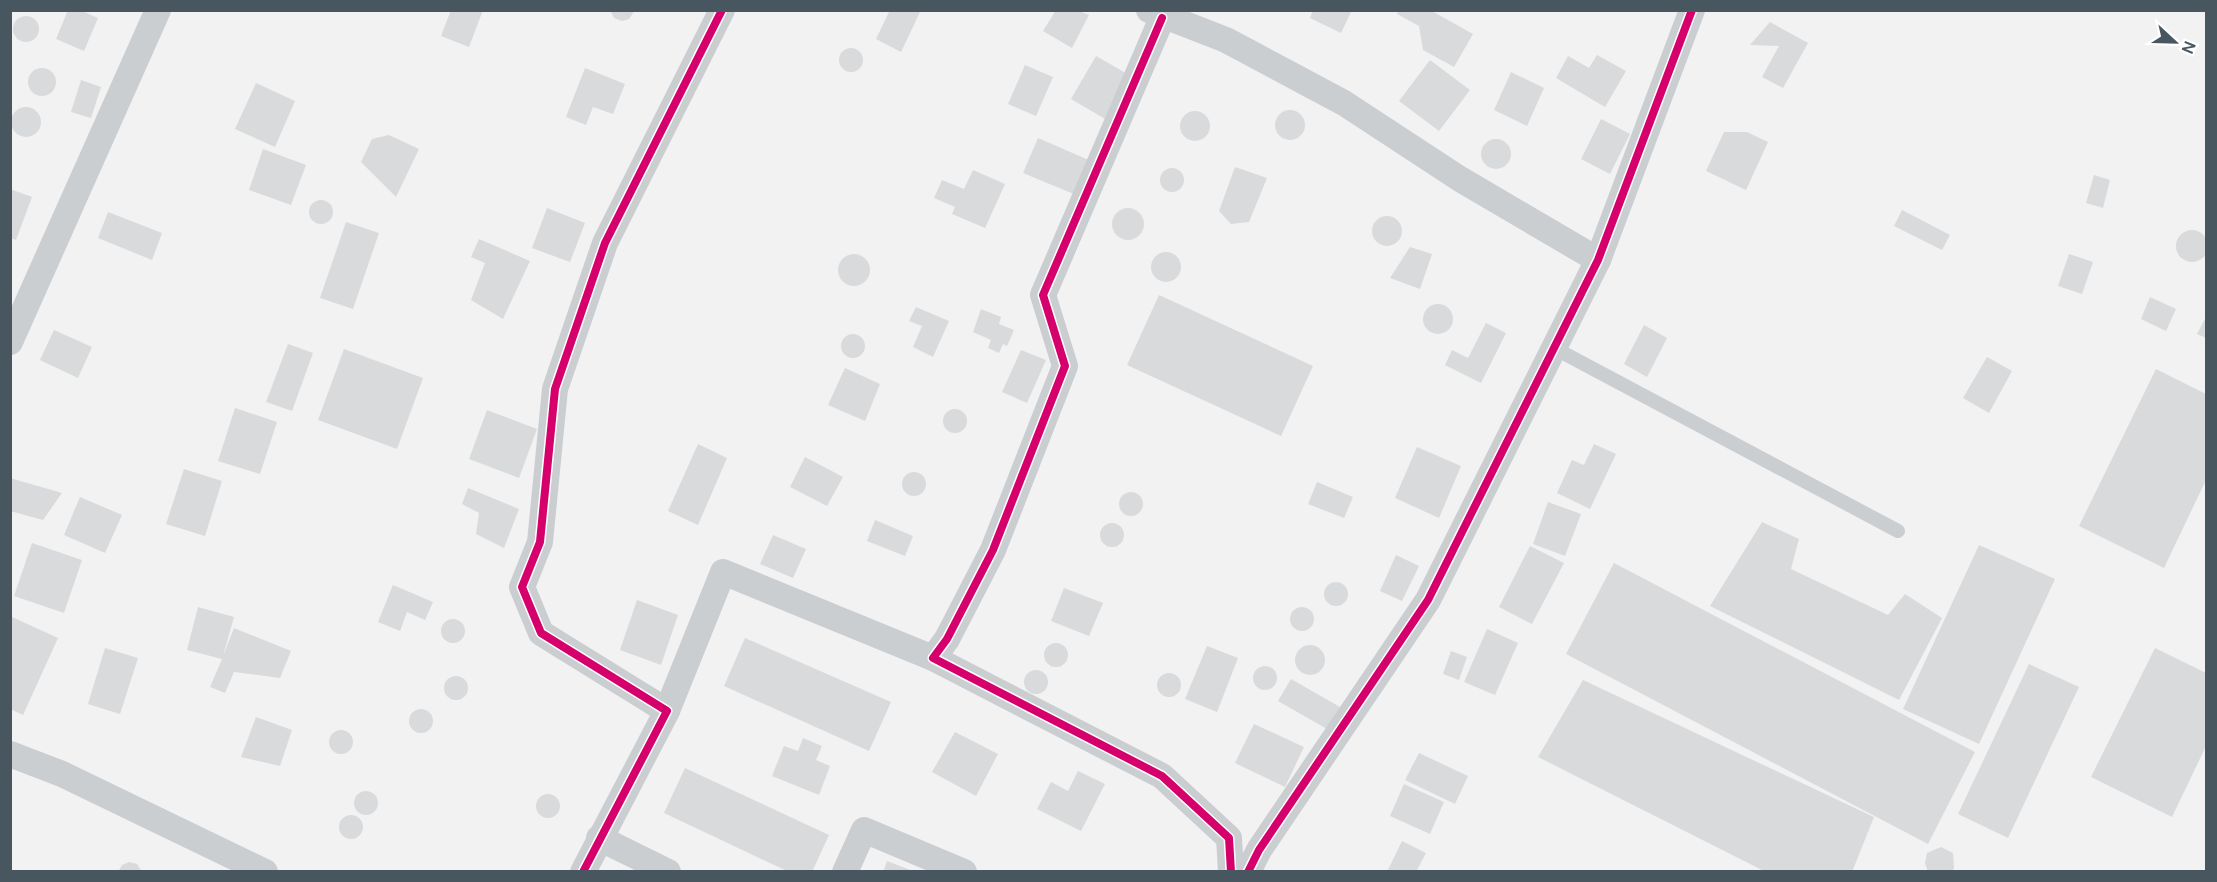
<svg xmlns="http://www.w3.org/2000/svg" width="2217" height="882" font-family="Manrope,sans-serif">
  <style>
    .building { fill: #d9dadb }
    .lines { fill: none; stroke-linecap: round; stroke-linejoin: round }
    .lane { stroke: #cbced1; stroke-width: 14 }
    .street { stroke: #cbced1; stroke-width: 26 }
    .cycleway-casing { stroke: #fff; stroke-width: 11 }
    .cycleway { stroke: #d6006c; stroke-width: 8 }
  </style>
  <rect width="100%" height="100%" fill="#f3f2f2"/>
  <g class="building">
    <path d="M68,10h12l18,8 -14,33 -28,-12z"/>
    <path d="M451,10h32l-14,37 -28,-11z"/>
    <path d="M610,10h25l-6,9 -7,2 -8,-3z"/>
    <path d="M890,10h31l-20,42 -25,-13z"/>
    <path d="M1056,10h20l13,5 -17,33 -29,-17z"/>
    <path d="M1313,10h39l-11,23 -31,-15z"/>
    <path d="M1398,10h32l43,24 -19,33 -31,-17 -4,-24 -22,-12z"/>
    <circle cx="26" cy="29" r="13"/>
    <path d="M1770,22l38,21 -25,45 -21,-11 17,-31 -29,-1z"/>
    <circle cx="851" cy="60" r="12"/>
    <path d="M1597,55l29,16 -21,36 -49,-29 12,-22 21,12z"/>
    <path d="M1096,56l35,20 -24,44 -36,-21z"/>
    <path d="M1430,60l40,30 -31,41 -40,-30z"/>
    <path d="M1025,65l28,12 -17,39 -28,-12z"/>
    <path d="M585,68l40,16 -12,30 -20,-7 -7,18 -20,-8z"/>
    <circle cx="42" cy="82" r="14"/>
    <path d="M1511,72l33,16 -17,38 -33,-16z"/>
    <path d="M81,80l20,7 -10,31 -20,-6z"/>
    <path d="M256,83l39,18 -20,46 -40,-18z"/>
    <circle cx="26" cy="122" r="15"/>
    <circle cx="1290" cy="125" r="15"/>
    <circle cx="1195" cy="126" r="15"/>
    <path d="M1601,119l29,15 -20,40 -29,-15z"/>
    <path d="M1724,132h23l21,10 -22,48 -40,-19z"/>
    <path d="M389,135l30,14 -23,48 -35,-35 11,-23z"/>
    <path d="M1038,138l53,23 -15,34 -53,-22z"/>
    <circle cx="1496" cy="154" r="15"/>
    <path d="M263,149l43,16 -15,40 -42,-15z"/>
    <path d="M1235,167l32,11 -18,44 -18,2 -12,-13z"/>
    <circle cx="1172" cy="180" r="12"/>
    <path d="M973,170l32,14 -20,44 -33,-14 3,-7 -21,-9 8,-18 22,9z"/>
    <path d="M2094,175l16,5 -7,28 -17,-5z"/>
    <path d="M10,189l22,8 -16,43 -6,-2z"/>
    <circle cx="321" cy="212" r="12"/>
    <circle cx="1128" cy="224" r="16"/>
    <path d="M547,208l38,15 -15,39 -38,-14z"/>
    <path d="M1902,210l48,25 -8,15 -48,-24z"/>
    <path d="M108,212l54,21 -10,27 -54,-22z"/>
    <circle cx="1387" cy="231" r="15"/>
    <path d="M346,222l33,11 -26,76 -33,-11z"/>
    <circle cx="2192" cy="246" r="16"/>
    <path d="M479,239l51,22 -27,58 -32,-19 14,-37 -14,-6z"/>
    <path d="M1410,247l22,7 -12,35 -30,-11z"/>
    <circle cx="1166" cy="267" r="15"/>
    <circle cx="854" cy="270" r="16"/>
    <path d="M2069,254l24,8 -11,32 -24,-8z"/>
    <path d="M1159,295l154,71 -32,70 -154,-71z"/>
    <path d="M2150,297l26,12 -10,22 -25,-12z"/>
    <circle cx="1438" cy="319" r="15"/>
    <path d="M916,307l33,14 -16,36 -20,-10 9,-21 -13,-5z"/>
    <path d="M981,309l20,8 -2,7 15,6 -7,16 -4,-2 -4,9 -11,-5 3,-8 -18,-8z"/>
    <path d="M2206,317v21l-9,-4z"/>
    <path d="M1486,323l20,10 -25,50 -36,-18 7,-15 16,8z"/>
    <path d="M1644,325l23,13 -20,39 -23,-13z"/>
    <path d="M54,330l38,17 -14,31 -38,-18z"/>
    <circle cx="853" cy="346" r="12"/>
    <path d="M288,344l25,9 -21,58 -26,-9z"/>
    <path d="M344,349l79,29 -26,71 -79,-29z"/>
    <path d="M1021,350l25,10 -19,43 -25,-11z"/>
    <path d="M1987,357l25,14 -23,42 -26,-15z"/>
    <path d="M845,368l35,16 -15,37 -37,-16z"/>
    <path d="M2156,369l50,25v86l-42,88 -85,-42z"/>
    <path d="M235,408l42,14 -17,52 -42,-13z"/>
    <circle cx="955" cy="421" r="12"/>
    <path d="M487,410l50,19 -18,49 -50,-19z"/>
    <path d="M698,444l29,14 -29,67 -30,-14z"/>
    <path d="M1594,444l22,10 -26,55 -33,-16 15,-33 12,5z"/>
    <path d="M1417,447l44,19 -22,52 -44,-20z"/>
    <path d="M805,457l38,20 -16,29 -37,-19z"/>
    <path d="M184,469l38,12 -17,55 -39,-12z"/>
    <circle cx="914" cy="484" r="12"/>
    <path d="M10,478l52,15 -19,27 -33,-9z"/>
    <path d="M1317,482l36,15 -9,21 -36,-14z"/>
    <path d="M468,488l51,21 -15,39 -28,-14 3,-21 -17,-9z"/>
    <circle cx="1131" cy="504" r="12"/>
    <path d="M80,497l42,18 -17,38 -41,-18z"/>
    <path d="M1548,502l33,12 -16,42 -32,-12z"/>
    <path d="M875,520l38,16 -8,20 -38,-15z"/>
    <path d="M1762,522l37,17 -8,30 97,46 17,-21 37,24 -43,82 -189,-94z"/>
    <circle cx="1112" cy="535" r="12"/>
    <path d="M773,535l33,14 -13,29 -33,-14z"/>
    <path d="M32,543l50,17 -18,53 -50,-17z"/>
    <path d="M1979,545l76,34 -76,165 -76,-35z"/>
    <path d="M1530,546l34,17 -32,61 -33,-17z"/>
    <path d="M1396,555l23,11 -17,35 -22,-10z"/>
    <path d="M1614,563l361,189 -47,92 -362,-190z"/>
    <circle cx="1336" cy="594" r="12"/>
    <path d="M393,585l40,17 -8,18 -18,-8 -7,19 -22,-9z"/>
    <path d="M1064,588l39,15 -14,33 -38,-15z"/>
    <path d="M637,600l41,15 -17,50 -41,-15z"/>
    <circle cx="1302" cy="619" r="12"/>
    <path d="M198,607l36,10 -11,39 11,-28 57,23 -11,27 -46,-6 -9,21 -15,-6 12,-28 -35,-9z"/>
    <path d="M10,616l48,22 -35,77 -13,-6z"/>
    <circle cx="453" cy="631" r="12"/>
    <path d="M1487,629l31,14 -23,52 -31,-13z"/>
    <path d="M745,638l146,64 -22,49 -145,-65z"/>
    <circle cx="1056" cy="655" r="12"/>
    <circle cx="1310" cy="660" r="15"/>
    <path d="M1207,646l31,12 -21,54 -32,-13z"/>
    <path d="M105,648l33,10 -18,56 -32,-10z"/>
    <path d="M2155,648l51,25v73l-34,71 -81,-40z"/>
    <path d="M1451,651l16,6 -8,23 -16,-6z"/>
    <path d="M2029,664l50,23 -71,151 -50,-24z"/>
    <circle cx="1265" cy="678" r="12"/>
    <circle cx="1036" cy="682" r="12"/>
    <circle cx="1169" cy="685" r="12"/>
    <circle cx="456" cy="688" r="12"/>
    <path d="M1291,679l49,28 -13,22 -49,-28z"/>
    <path d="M1583,680l291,137 -22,55h-86l-228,-115z"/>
    <circle cx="421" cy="721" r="12"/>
    <path d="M256,717l36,13 -12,36 -39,-9z"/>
    <path d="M1254,724l50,23 -19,40 -50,-24z"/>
    <circle cx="341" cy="742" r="12"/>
    <path d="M955,732l43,22 -22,42 -44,-24z"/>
    <path d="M803,738l19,8 -6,14 14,6 -11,29 -47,-19 12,-30 14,5z"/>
    <path d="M1419,753l49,23 -13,28 -50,-24z"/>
    <path d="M685,768l144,67 -17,37h-23l-125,-59z"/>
    <path d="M1078,771l27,13 -24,47 -44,-22 14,-27 17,9z"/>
    <path d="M1404,784l40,18 -14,32 -40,-18z"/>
    <circle cx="366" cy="803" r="12"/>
    <circle cx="548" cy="806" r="12"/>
    <circle cx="351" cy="827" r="12"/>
    <path d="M1402,841l24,12 -10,19h-29z"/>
    <path d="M1941,847l12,6 1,15 -2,4h-24l-3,-9 2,-10z"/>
    <path d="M887,861l26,10v1h-30z"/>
    <path d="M129,862l8,2 5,8h-24l4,-7z"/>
  </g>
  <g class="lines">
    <path class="lane" d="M1554,348l344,183"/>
    <g class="street">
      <path d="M1149,10l77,30 118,63 116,76 138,81"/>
      <path d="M1162,18l-119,277 22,71 -72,184 -46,89 -14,19 229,118 67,62 2,34"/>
      <path d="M10,342l148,-332"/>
      <path d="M667,711l56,-139 210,86"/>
      <path d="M10,754l52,20 203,98"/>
      <path d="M599,838l69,34"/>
      <path d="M583,872l84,-161 -126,-78 -19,-46 18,-45 15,-153 50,-146 117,-233"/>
      <path d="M845,872l19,-42 100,42"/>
      <path d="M1248,872l11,-22 169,-250 170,-340 94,-250"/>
    </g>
    <defs>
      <g id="cycleway">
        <path d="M1162,18l-119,277 22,71 -72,184 -46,89 -14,19 229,118 67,62 2,34"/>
        <path d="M583,872l84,-161 -126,-78 -19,-46 18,-45 15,-153 50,-146 117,-233"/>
        <path d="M1248,872l11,-22 169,-250 170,-340 94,-250"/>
      </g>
    </defs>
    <use href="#cycleway" class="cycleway-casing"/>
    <use href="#cycleway" class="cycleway"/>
  </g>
  <rect width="2217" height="882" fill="none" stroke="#485660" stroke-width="24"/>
  <g transform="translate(2175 42) rotate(112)" stroke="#ffffff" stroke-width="4.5" paint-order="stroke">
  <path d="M0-4.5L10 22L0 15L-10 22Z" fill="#485660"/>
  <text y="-9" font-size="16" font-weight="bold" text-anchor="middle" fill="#485660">N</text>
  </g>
</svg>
